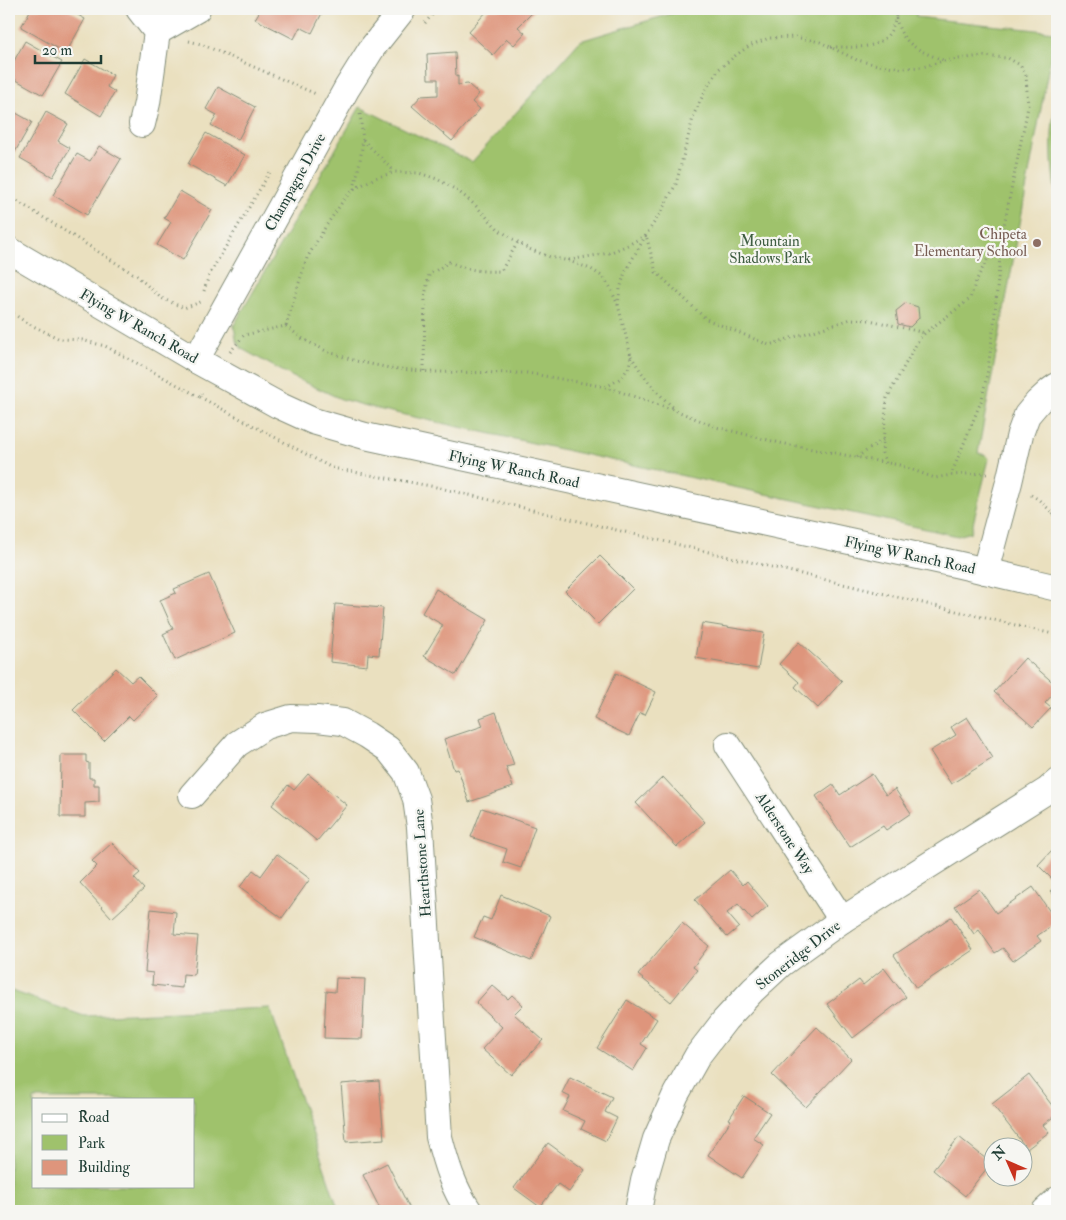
<svg xmlns="http://www.w3.org/2000/svg" width="1066" height="1220" font-family="'IM FELL Double Pica',serif">
  <style>
    .green { fill: #9fc26c; stroke: #5f8050; fill-rule: evenodd }
    .building { fill: #de957c }
    .lines { fill: none; stroke-linecap: round; stroke-linejoin: round }
    .minor-casing { stroke: #848e7a; stroke-width: 28 }
    .path { stroke: #848e7a; stroke-width: 3; stroke-dasharray: 1 4; stroke-linecap: butt }
    .minor { stroke: #fff; stroke-width: 26 }
    .education-dot { fill: #8d6e63; stroke: #f6f6f2; stroke-width: 2 }
    .labels { text-anchor: middle; stroke-width: 4.5; stroke-linejoin: round; paint-order: stroke }
    .street-label { font-size: 15px; fill: #1f3d34; stroke: #f6f6f2 }
    .education-label { font-size: 15px; fill: #785e54; stroke: #f6f6f2; text-anchor: end }
    .park-label { font-size: 15px; fill: #3f5e42; stroke: #f6f6f2 }
  </style>
  <rect width="100%" height="100%" fill="#f6f6f2"/>
  <filter id="ink" filterUnits="userSpaceOnUse"><feTurbulence type="fractalNoise" baseFrequency=".02" numOctaves="2"/><feDisplacementMap in="SourceGraphic" scale="10" xChannelSelector="R" yChannelSelector="G"/><feConvolveMatrix kernelMatrix="1 2 1 2 8 2 1 2 1" color-interpolation-filters="sRGB"/></filter>
  <filter id="wash" filterUnits="userSpaceOnUse"><feTurbulence type="fractalNoise" baseFrequency=".0096" numOctaves="4" result="noise"/><feDisplacementMap in="SourceGraphic" scale="20" xChannelSelector="R" yChannelSelector="G"/><feGaussianBlur stdDeviation="1.12" result="paint"/><feColorMatrix in="noise" values="0 0 0 0 0 0 0 0 0 0 0 0 0 0 0 0 0 1.4 0 .05"/><feComposite in="paint" operator="in"/></filter>
  <g filter="url(#wash)">
    <rect width="100%" height="100%" fill="#eae0bf"/>
    <g class="green">
      <path d="M687,9h152l37,4 1,-4h39v8l139,15 -77,421 8,2 3,4 -18,73 -13,4 -576,-126 -41,-11 -48,-22 -51,-28 -6,-10 -2,-14 126,-218 112,55 108,-121z"/>
      <path d="M1057,97v105c-6,-34 -8,-70 0,-105z"/>
      <path d="M9,990l75,26 186,-8 69,203h-330zM34,1099h160v87h-160z"/>
    </g>
    <g id="blocks">
      <g class="building">
        <path d="M31,9h36l18,10 -19,34 -45,-26z"/>
        <path d="M261,9h53l8,4 -10,20 -12,-6 -6,12 -39,-20z"/>
        <path d="M489,9h47l-18,18 7,6 -11,12 -7,-6 -14,16 -25,-23z"/>
        <path d="M25,41l37,21 -19,33 -34,-19v-6z"/>
        <path d="M455,52l1,25 2,-1v9l10,-1 11,10 -7,8 8,7 -28,32 -40,-35 9,-10 17,-1v-16h-10l-1,-25z"/>
        <path d="M85,59l28,16 -6,12 8,5 -14,24 -36,-22z"/>
        <path d="M218,87l37,20 -17,33 -27,-15 6,-10 -11,-6z"/>
        <path d="M9,109l23,13 -21,37 -2,-1z"/>
        <path d="M46,112l22,12 -10,17 12,7 -17,29 -33,-19z"/>
        <path d="M206,133l39,22 -18,31 -39,-22z"/>
        <path d="M99,146l22,13 -34,56 -34,-20 24,-41 13,7z"/>
        <path d="M180,191l32,19 -29,50 -26,-15 14,-23 -7,-4z"/>
        <path d="M906,303l12,4 1,11 -9,9 -12,-3 -2,-13z"/>
        <path d="M600,556l33,33 -35,35 -33,-33z"/>
        <path d="M209,574l26,59 -60,27 -12,-26 10,-5 -13,-29 16,-7 -2,-4z"/>
        <path d="M436,589l52,31 -32,55 -32,-19 19,-31 -21,-12z"/>
        <path d="M335,604l48,4 -4,47 -11,-1 -1,12 -37,-4z"/>
        <path d="M702,623l62,10 -6,36 -62,-11z"/>
        <path d="M799,642l43,39 -24,27 -23,-21 4,-5 -20,-18z"/>
        <path d="M1025,658l32,28v4l-12,13 6,5 -18,19 -39,-35z"/>
        <path d="M116,668l15,14 7,-6 20,20 -25,24 -4,-4 -25,25 -31,-31z"/>
        <path d="M616,673l40,19 -11,23 -5,-2 -11,23 -35,-17z"/>
        <path d="M496,712l18,53 -8,2 7,20 -44,15 -11,-33 -4,1 -10,-31 39,-13 -3,-8z"/>
        <path d="M967,717l26,41 -42,26 -21,-33 26,-16 -5,-8z"/>
        <path d="M61,755h25v7l3,1v15h5v7h5v17l-14,1v14h-25z"/>
        <path d="M308,774l39,31 -30,36 -45,-36 16,-20 6,5z"/>
        <path d="M872,774l14,21 9,-6 16,24 -25,17 -3,-4 -33,21 -34,-51 17,-12 7,11z"/>
        <path d="M663,777l42,45 -28,25 -41,-44z"/>
        <path d="M482,808l53,19 -14,41 -18,-6 4,-13 -36,-12z"/>
        <path d="M112,843l28,30 -6,5 10,11 -32,29 -32,-35 17,-17 -5,-5z"/>
        <path d="M1052,850l5,5v43l-7,-7 7,-7 -19,-19z"/>
        <path d="M277,854l33,25 -28,39 -42,-31 13,-17 8,6z"/>
        <path d="M730,870l13,15 4,-4 21,25 -16,14 -14,-16 -11,9 12,14 -12,10 -32,-37z"/>
        <path d="M1033,887l24,35 -20,14 4,5 -28,20 -10,-13 -8,5 -16,-23 -5,4 -19,-28 24,-17 17,24z"/>
        <path d="M501,895l49,21 -19,45 -57,-24 9,-20 8,3z"/>
        <path d="M151,909l25,3 -2,22 24,2 -4,39 -11,-1 -1,14 -30,-3 1,-12 -8,-1z"/>
        <path d="M951,917l22,33 -57,38 -22,-33z"/>
        <path d="M682,923l27,23 -16,21 4,3 -26,32 -33,-27z"/>
        <path d="M884,968l22,29 -53,41 -26,-34 32,-24 4,5z"/>
        <path d="M336,978l29,1 -3,60 -38,-1 2,-47 9,1z"/>
        <path d="M492,985l16,14 4,-4 11,10 -9,9 29,26 -32,35 -29,-26 20,-22 -26,-24z"/>
        <path d="M627,1000l30,19 -16,25 6,4 -14,23 -36,-23z"/>
        <path d="M817,1027l34,32 -45,48 -34,-32z"/>
        <path d="M1029,1075l28,37v2l-14,11 6,7 -22,17 -35,-45z"/>
        <path d="M570,1077l42,20 -7,15 12,6 -11,23 -25,-12 4,-8 -22,-10 7,-14 -8,-4z"/>
        <path d="M379,1081l5,58 -38,3 -5,-58z"/>
        <path d="M744,1096l26,17 -17,25 11,7 -22,33 -34,-23 23,-35 -2,-1z"/>
        <path d="M959,1137l32,26 -26,33 -32,-26z"/>
        <path d="M548,1143l37,27 -16,22 -11,-8 -18,23 -26,-19z"/>
        <path d="M387,1163l24,48h-35l4,-2 -17,-34z"/>
      </g>
    </g>
  </g>
  <g filter="url(#ink)">
    <use href="#blocks" fill-opacity="0" stroke="#848e7a" stroke-width="1"/>
    <g class="lines">
      <defs>
        <g id="minor">
          <path d="M139,9l18,23 -10,71 -5,21"/>
          <path d="M157,32l40,-23"/>
          <path d="M9,250l187,110 82,45 35,16 52,15 595,129 97,23"/>
          <path d="M196,360l151,-272 25,-40 31,-39"/>
          <path d="M985,571l24,-89 11,-48 7,-19 11,-13 12,-11 7,-5"/>
          <path d="M728,745l114,175"/>
          <path d="M192,795l45,-51 28,-18 26,-8 26,1 26,3 24,13 21,14 18,23 10,27 4,28 19,310c7,27 14,51 30,74"/>
          <path d="M638,1211l6,-31 12,-41 20,-45 22,-39 27,-35 28,-30 28,-26 61,-44 206,-130 9,-8"/>
          <path d="M1045,1211l12,-11"/>
        </g>
      </defs>
      <use href="#minor" class="minor-casing"/>
      <g class="path">
        <path d="M896,18c1,4 2,8 4,12 7,17 27,24 43,30"/>
        <path d="M425,23l12,-14"/>
        <path d="M189,41l12,3 115,50"/>
        <path d="M831,47c33,0 61,5 66,-38"/>
        <path d="M363,140l31,31"/>
        <path d="M354,189l6,-28 3,-21 -3,-27"/>
        <path d="M9,196l128,80 24,22 23,10 17,-6"/>
        <path d="M569,260l40,-7 19,-8 18,-10 10,37 50,47 63,26 82,-26 19,1 55,13"/>
        <path d="M204,291l5,-16 61,-103"/>
        <path d="M618,305l2,-16 5,-17 21,-37 15,-23 15,-28 18,-70 12,-25 13,-20 16,-13 14,-10 20,-8 26,-1 25,5 37,18 21,5 25,3 19,-1 21,-6 39,-5 26,2 12,7 6,10 2,32 -26,128 -8,88 -6,46 -6,30 -31,76"/>
        <path d="M9,311l18,12 33,16 22,1 23,6 95,51 2,-4"/>
        <path d="M286,326l12,-40 9,-28 19,-32 19,-28 9,-9 21,-11 20,-6 24,1 18,6 21,12 17,14 24,25 30,19 21,8 19,4 22,8 12,8 7,10 8,18 13,51 -2,11 -8,11 -15,9"/>
        <path d="M230,352l14,-17 42,-9 17,13 23,12 30,10 34,7 41,4 96,1 79,14 71,24 39,16 64,16 119,22 36,13 16,-3 32,-2 4,1"/>
        <path d="M631,356c14,23 24,35 44,53"/>
        <path d="M424,371l1,-75 4,-21 20,-13c20,8 31,10 52,9l17,-29"/>
        <path d="M200,397l132,71 104,19 621,148"/>
        <path d="M857,457l26,-17"/>
        <path d="M886,463l-4,-10 5,-55 32,-59 6,-6 45,-34 6,-18 13,-25 11,-3"/>
        <path d="M1031,495l7,4 19,18"/>
        <path d="M1053,514l4,-8"/>
      </g>
      <use href="#minor" class="minor"/>
    </g>
  </g>
  <circle class="education-dot" cx="1037" cy="243" r="5"/>
  <g class="labels">
    <g class="street-label">
      <text transform="translate(295 182) rotate(-61)" y="5">Champagne Drive</text>
      <text transform="translate(139 326) rotate(30)" y="5">Flying W Ranch Road</text>
      <text transform="translate(514 469) rotate(12)" y="5">Flying W Ranch Road</text>
      <text transform="translate(910 555) rotate(12)" y="5">Flying W Ranch Road</text>
      <text transform="translate(785 833) rotate(57)" y="5">Alderstone Way</text>
      <text transform="translate(422 863) rotate(-94)" y="5">Hearthstone Lane</text>
      <text transform="translate(798 955) rotate(-38)" y="5">Stoneridge Drive</text>
    </g>
    <g class="education-label">
      <text x="1027" y="239">Chipeta<tspan x="1027" dy="17">Elementary School</tspan></text>
    </g>
    <g class="park-label">
      <text x="770" y="246">Mountain<tspan x="770" dy="17">Shadows Park</tspan></text>
    </g>
  </g>
  <rect width="1066" height="1220" fill="none" stroke="#f6f6f2" stroke-width="30"/>
  <rect x="32" y="1098" width="162" height="90" fill="#f6f6f2" stroke="#a0aca6"/>
  <rect x="42" y="1114" width="25" height="8" fill="#ffffff" stroke="#a0aca6"/>
  <text x="78" y="1122" font-size="15" fill="#1f3d34">Road</text>
  <rect x="42" y="1135" width="25" height="15" fill="#9fc26c" stroke="#a0aca6"/>
  <text x="78" y="1148" font-size="15" fill="#1f3d34">Park</text>
  <rect x="42" y="1160" width="25" height="15" fill="#de957c" stroke="#a0aca6"/>
  <text x="78" y="1172" font-size="15" fill="#1f3d34">Building</text>
  <g transform="translate(1008 1162) rotate(315)"><circle r="24" fill="#f6f6f2" stroke="#a0aca6"/>
  <path d="M0-4L9 19L0 12L-9 19Z" fill="#c8321e"/>
  <text y="-8" font-size="14" font-weight="bold" text-anchor="middle" fill="#1f3d34">N</text>
  </g>
  <path d="M35 55v8h66v-8" fill="none" stroke="#1f3d34" stroke-width="2.5"/>
  <text x="42" y="55" font-size="15" fill="#1f3d34" stroke="#f6f6f2" stroke-width="4" paint-order="stroke">20 m</text>
</svg>
